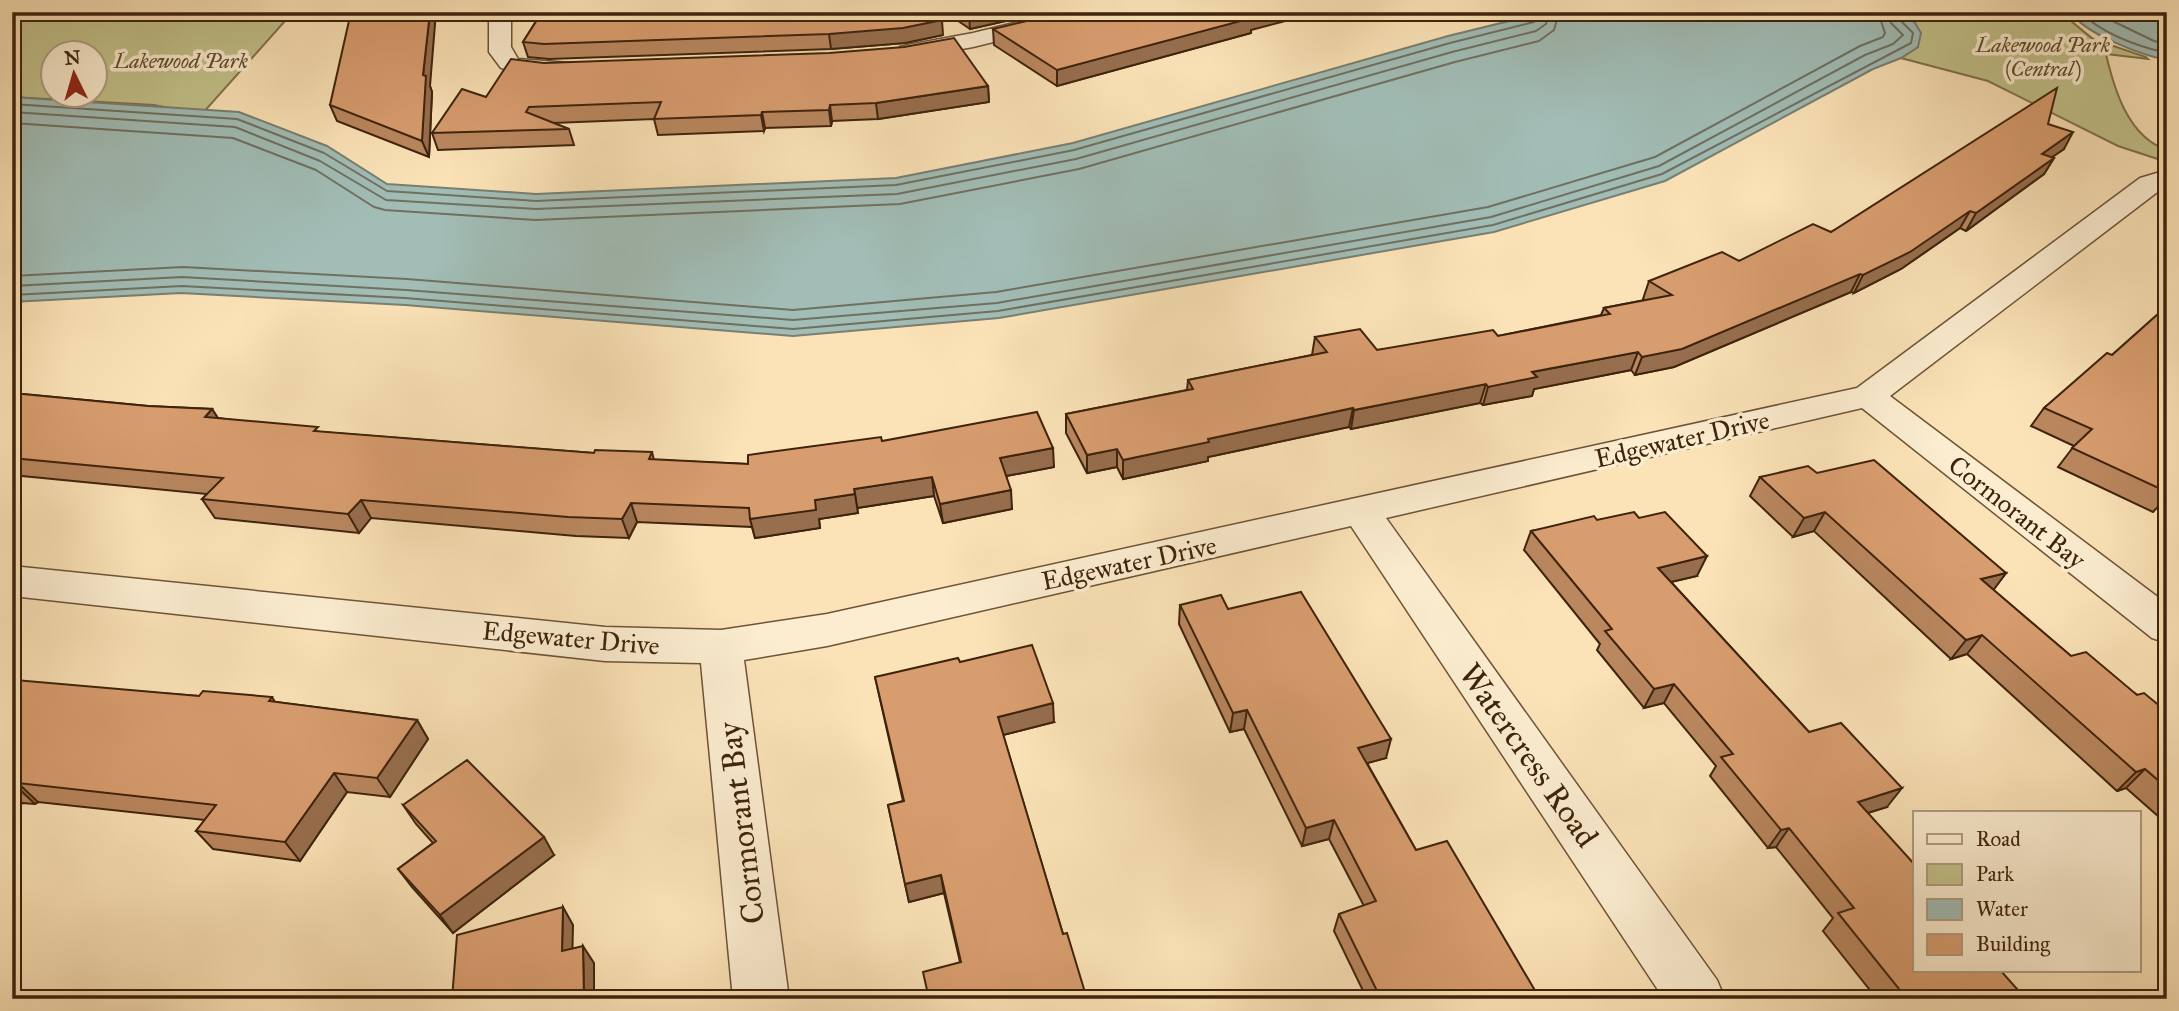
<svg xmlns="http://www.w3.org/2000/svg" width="2179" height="1011" font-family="'IM FELL Great Primer',serif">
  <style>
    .green { fill: #c3c28b; stroke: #80724c; stroke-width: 2; fill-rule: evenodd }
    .water { fill: #a1bdb6; stroke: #797f72; stroke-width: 2 }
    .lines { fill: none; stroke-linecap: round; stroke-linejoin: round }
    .shore { stroke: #707061; stroke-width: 2 }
    .minor-casing { stroke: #6d5337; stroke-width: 3 }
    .minor { fill: #fcedd0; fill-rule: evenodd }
    .wall { fill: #ba875f; stroke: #3e230c; stroke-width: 2 }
    .shaded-wall { fill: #976e4e; stroke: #3e230c; stroke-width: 2 }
    .building { fill: #d89d6f; stroke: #3e230c; stroke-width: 2 }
    .labels { text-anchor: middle; stroke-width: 7; stroke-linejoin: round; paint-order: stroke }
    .far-park-label { font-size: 21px; font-style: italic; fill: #5f4b2c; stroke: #fcedd0 }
    .street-label { font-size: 26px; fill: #3e230c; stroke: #fcedd0 }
    .near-street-label { font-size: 32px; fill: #3e230c; stroke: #fcedd0 }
  </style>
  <rect width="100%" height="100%" fill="#fbe3b7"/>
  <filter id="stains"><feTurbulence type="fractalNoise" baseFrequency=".00286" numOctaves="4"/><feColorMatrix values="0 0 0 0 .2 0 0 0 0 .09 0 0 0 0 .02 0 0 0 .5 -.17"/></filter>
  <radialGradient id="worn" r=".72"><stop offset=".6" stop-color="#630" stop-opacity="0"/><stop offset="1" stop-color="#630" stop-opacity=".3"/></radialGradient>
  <g class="green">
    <path d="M12,12h281l-91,102 -48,-9 -142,-8zM52,52h42v42h-42z"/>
    <path d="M1900,12h160l33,27 53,18 2,2 -42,-5c8,35 22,83 61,96v12l-49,-16 -130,-65 -87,-23 17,-11 -3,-24z"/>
  </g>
  <g class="water">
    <path d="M1546,12h354l15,11 6,10 -3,14 -17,11 -28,11 -208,112 -171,51 -495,86 -206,18 -388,-31 -224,-12 -169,9v-205l227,15 88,34 60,38 149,10 360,-16 177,-35 375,-107z"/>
    <path d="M2072,12h95v48c-22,-4 -86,-27 -95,-48z"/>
  </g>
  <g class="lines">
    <g class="shore">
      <path d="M2080,12c23,22 56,34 87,41"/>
      <path d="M2094,12l60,29 13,3"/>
      <path d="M12,104l225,15 87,34 63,38 149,10 360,-16 178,-35 376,-107 84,-21 5,-4 1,-6"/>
      <path d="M12,112l223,15 85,34 66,39 150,9 361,-15 179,-35 376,-107 84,-21 10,-7 3,-12"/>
      <path d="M12,123l221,15 83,32 58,37 11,3 151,10 364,-16 179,-35 376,-107 84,-21 15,-11 5,-18"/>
      <path d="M12,276l171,-9 224,12 386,31 203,-18 492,-85 167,-50 205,-111 23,-9 2,-4 -7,-21"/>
      <path d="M12,286l170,-9 224,13 387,30 204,-17 494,-86 168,-51 206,-111 28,-11 10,-9 -12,-12 -3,-11"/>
      <path d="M12,295l170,-9 223,12 388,31 205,-18 495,-86 169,-51 249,-131 2,-10 -14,-14 -2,-7"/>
    </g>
    <defs>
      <g id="minor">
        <path d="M489,12h22v35l7,12 51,4 4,5 -4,5 -33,3 -35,-8 -12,-16z"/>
        <path d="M1059,12h39l-3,5 -122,30 -65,12 -8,-2 -3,-5 3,-5 8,-2 65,-12z"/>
        <path d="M2167,170v17l-7,3 -270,206 277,208v39l-15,-5 -290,-230 -476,110 331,462 8,19h-61l-313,-473 -524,120 -83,14 45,339h-56l-32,-336 -96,-2 -593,-65v-30l593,61 116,3 106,-16 1030,-226 283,-210z"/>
      </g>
    </defs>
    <use href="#minor" class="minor-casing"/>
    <use href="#minor" class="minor"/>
  </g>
  <g class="wall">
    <path d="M542,12l401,23 -38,8 -74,6 -282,10 -21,-2 -5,-15z"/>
    <path d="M945,12h101l-76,17z"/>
    <path d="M993,29l258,1v3l-194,53 -63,-41z"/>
    <path d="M544,63l444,23 1,16 -111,17 -46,2 -1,5 -66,2 -1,3 -106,4 -4,-16 -101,4 16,6 5,16 -136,5 -6,-17 54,-36z"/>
    <path d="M430,86l2,6 -3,65 -92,-36 -7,-16z"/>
    <path d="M2048,124l16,25 -12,8 2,1 -10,16 -78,57 -6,-3 -59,41 -47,24 -3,-1 -177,75 -39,8 -4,-5 -97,19 -2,7 -49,9 -3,-2 -129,26 -2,-2 -141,30v4l-85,18 -6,-12 -30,6 -21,-40v-19l121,-24 1,-10 124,-25 3,-18 62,13 121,-14 103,-21 3,-7 41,-8 -2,-1 6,-18 90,-20 92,-29z"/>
    <path d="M2167,306v191l-14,15 -95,-45 16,-21 -43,-20 13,-18 68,-53z"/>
    <path d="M12,393l136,13 64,3 6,9 103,14 273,21 58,-1 2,8 94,4 134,-23 172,26 -48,9 6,33 -69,14 -9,-27 -77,12 1,5 -39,6 1,9 -65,10 -3,-11 -115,-5 -8,16 -53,-2 -205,-18 -12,15 -144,-15 -13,-19 5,-5 -195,-19z"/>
    <path d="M1817,473l189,100 -13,17 78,66 96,56v112l-41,-36 -9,3 -150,-137 -16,5 -137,-128 -21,6 -43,-41 10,-19z"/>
    <path d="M1639,518l58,58 -26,6 138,150 78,75 -19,6 47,158 111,28h-149l-54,-68 10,-13 -57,-71 -8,1 -58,-72 6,-10 -52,-63 -20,5 -47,-58 3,-6 -76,-94 7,-19 66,-11z"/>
    <path d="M1180,605l48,4 158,149 -19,5 49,87 124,149h-173l-33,-68 5,-17 25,-8 -35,-67 -27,7 -58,-117 -14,3 -51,-108z"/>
    <path d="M960,662l94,60 -51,13 60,199 -103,28 -16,-69 -35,9 -21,-97 15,-4 -28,-124z"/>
    <path d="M12,682l187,14 73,1 3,5 142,18 11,19 -38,58 -43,-5 -47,69 -87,-12 -17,-18 9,-11 -167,-18 -3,2 -13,-1 -10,10z"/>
    <path d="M403,805l151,50 -101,78 -41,-46 -14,-18 35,-26 -17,-19z"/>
  </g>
  <g class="shaded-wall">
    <path d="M430,12h6l-6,74 2,6 -3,65 -7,-16 1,-66z"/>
    <path d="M978,12h68l-76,17 -1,-15z"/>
    <path d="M1264,12h56l-69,18v3l-194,53v-16z"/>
    <path d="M942,20l1,15 -38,8 -74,6 -2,-15z"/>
    <path d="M988,86l1,16 -111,17 -2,-16z"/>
    <path d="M830,105l2,16 -1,5 -2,-16z"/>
    <path d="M762,112l3,16 -1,3 -3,-16z"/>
    <path d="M2073,132l-9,17 -31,21 9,-16z"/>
    <path d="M2054,158l-10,16 -78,57 10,-18z"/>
    <path d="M1970,211l-10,17 -59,41 -47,24 9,-18z"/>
    <path d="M1860,274l-9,18 -177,75 -39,8 7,-18z"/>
    <path d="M1638,352l-7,18 -97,19 -2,7 -49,9 5,-18 44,-15z"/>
    <path d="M1486,384l-6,19 -129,26 3,-19z"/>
    <path d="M1353,408l-4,19 -141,30v4l-85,18v-19l85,-21z"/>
    <path d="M212,409l12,19 -19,-11z"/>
    <path d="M1053,448l1,19 -53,10 -1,-19z"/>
    <path d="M1117,449v18l-30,6v-18z"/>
    <path d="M932,477l2,19 -77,12 -3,-19z"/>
    <path d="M1011,490l1,19 -69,14 -3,-19z"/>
    <path d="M855,494l3,19 -39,6 1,9 -65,10 -5,-19 65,-19z"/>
    <path d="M361,500l10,18 -12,15 -11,-19z"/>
    <path d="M631,503l6,19 -8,16 -7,-19z"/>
    <path d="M1825,512l-11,19 -21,6 11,-19z"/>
    <path d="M1707,556l-10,20 -48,11 9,-19z"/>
    <path d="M2006,573l-14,19 -11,-13z"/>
    <path d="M1982,635l-15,19 -16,5 15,-19z"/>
    <path d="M1674,684l-10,19 -20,5 10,-19z"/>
    <path d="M1053,703l1,19 -55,14 -1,-19z"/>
    <path d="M1247,710l-3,19 -14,3 3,-19z"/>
    <path d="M417,720l11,19 -38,58 -13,-19z"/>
    <path d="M1391,739l-5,19 -33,9 5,-19z"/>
    <path d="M2145,769l-19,19 -9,3 19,-19z"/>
    <path d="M334,773l13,19 -47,69 -15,-19z"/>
    <path d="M18,783l20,19 -3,2 -19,-18z"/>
    <path d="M1902,788l-15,19 -43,13 14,-18z"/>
    <path d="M12,794l10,9 -10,10z"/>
    <path d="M1334,820l-5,19 -27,7 4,-18z"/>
    <path d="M1789,828l-13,19 -8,1 13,-18z"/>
    <path d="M544,837l10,18 -101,78 -13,-18z"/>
    <path d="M941,875l3,18 -35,9 -4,-18z"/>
    <path d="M563,907l10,18 -1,43 -10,-17z"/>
    <path d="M583,946l11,17v36h-10z"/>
    <path d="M1420,991l-4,8h-20z"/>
  </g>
  <g class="building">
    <path d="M351,12h79l-7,63 3,1 -4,65 -92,-36z"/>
    <path d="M542,12h394l6,8 -39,8 -74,6 -285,10 -21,-2z"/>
    <path d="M1065,12h199l-16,4 4,2 -195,52 -64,-41z"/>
    <path d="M954,38l34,48 -112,17 -46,2 -1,5 -67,2 -1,3 -107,4 7,-17 -132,5 -3,5 43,17 -137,4 30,-44 24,8 25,-38 33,4 285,-10 75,-6z"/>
    <path d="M2057,88l-9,36 25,8 -31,22 12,4 -78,55 -6,-2 -60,41 -47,23 -3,-1 -178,75 -40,8 -4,-5 -106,20 5,5 -49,10 -2,-3 -132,26 -1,-2 -145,31 1,3 -86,18 -6,-11 -30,6 -21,-41 127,-25 -5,-9 139,-28 -12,-15 45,-8 17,21 116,-20 5,6 112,-22 -6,-6 68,-13 -23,-14 73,-29 17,9 74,-37 18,8z"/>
    <path d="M2167,306v186l-95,-44 20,-19 -48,-21 63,-55 5,2z"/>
    <path d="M12,393l136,13 64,3 -7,8 113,10 -4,4 280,22 1,-3 57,2 -3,7 99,5v-9l133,-18 1,4 155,-29 16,36 -53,10 11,32 -71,14 -8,-27 -78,12 1,5 -40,6 1,10 -66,9 -1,-11 -118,-5 -9,16 -54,-2 -207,-17 -13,14 -146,-15 21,-21 -211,-20z"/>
    <path d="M1874,460l132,113 -25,6 90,77 15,-4 51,43 7,-2 23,19v76l-22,-19 -9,3 -154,-137 -16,5 -141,-128 -21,6 -44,-41 48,-11 9,7z"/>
    <path d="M1634,512l5,6 26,-6 42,44 -49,12 151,164 32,-9 61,65 -44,14 57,63v106h86l25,28h-119l-69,-86 16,-5 -65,-80 -8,2 -60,-73 12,-3 -59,-70 -20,5 -49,-58 7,-2 -81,-98 63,-15 3,4z"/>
    <path d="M1301,592l90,147 -33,9 58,102 31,-9 93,158h-117l-3,-8 -24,8h-15l-42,-85 37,-13 -42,-81 -28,8 -59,-118 -14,3 -53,-108 41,-10 7,14z"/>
    <path d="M1032,645l21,58 -55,14 65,217 4,-1 20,66h-158l-6,-27 38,-10 -20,-87 -36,9 -17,-79 16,-4 -29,-124 83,-19 2,4z"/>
    <path d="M15,680l184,16 4,-5 69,6 -3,4 148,19 -40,58 -43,-5 -49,69 -89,-11 20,-26 -198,-22 -2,3h-4v-104z"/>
    <path d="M467,760l77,77 -104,78 -42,-46 38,-28 -33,-36z"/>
    <path d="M563,907l-1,44 21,-5 1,53h-132l5,-64z"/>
  </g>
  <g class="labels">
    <g class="far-park-label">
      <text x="2043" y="52">Lakewood Park<tspan x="2043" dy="24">(Central)</tspan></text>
      <text x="181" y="68">Lakewood Park</text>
    </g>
    <g class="street-label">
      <text transform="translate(1682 439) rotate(-13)" y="9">Edgewater Drive</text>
      <text transform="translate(2017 512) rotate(38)" y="9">Cormorant Bay</text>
      <text transform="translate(1129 563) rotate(-12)" y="9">Edgewater Drive</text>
      <text transform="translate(571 638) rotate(5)" y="9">Edgewater Drive</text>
    </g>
    <g class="near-street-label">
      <text transform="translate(1529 755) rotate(55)" y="11">Watercress Road</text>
      <text transform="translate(741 823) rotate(-97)" y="11">Cormorant Bay</text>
    </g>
  </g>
  <rect width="2179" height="1011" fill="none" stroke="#fbe3b7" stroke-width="42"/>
  <rect x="14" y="14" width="2151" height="983" fill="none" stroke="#3e230c" stroke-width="3.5"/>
  <rect x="21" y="21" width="2137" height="969" fill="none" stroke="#3e230c" stroke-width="2"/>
  <rect x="1913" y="811" width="228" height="161" fill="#fcedd0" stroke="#b09c82" stroke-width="2"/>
  <rect x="1927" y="834" width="35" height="10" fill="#fcedd0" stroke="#b09c82" stroke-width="2"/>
  <text x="1976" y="846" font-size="21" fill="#3e230c">Road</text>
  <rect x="1927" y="864" width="35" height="21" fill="#c3c28b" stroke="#b09c82" stroke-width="2"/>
  <text x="1976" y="881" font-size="21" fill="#3e230c">Park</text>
  <rect x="1927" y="899" width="35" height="21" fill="#a1bdb6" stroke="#b09c82" stroke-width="2"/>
  <text x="1976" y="916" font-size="21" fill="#3e230c">Water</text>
  <rect x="1927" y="934" width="35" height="21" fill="#d89d6f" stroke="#b09c82" stroke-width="2"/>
  <text x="1976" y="951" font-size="21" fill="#3e230c">Building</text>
  <g transform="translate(74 74) rotate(355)"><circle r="33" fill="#fcedd0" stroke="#b09c82" stroke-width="2"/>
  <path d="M0-5L12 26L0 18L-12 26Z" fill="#8f2418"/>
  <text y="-10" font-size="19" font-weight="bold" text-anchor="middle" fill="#3e230c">N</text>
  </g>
  <rect width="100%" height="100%" filter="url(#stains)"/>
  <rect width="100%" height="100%" fill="url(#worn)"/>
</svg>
